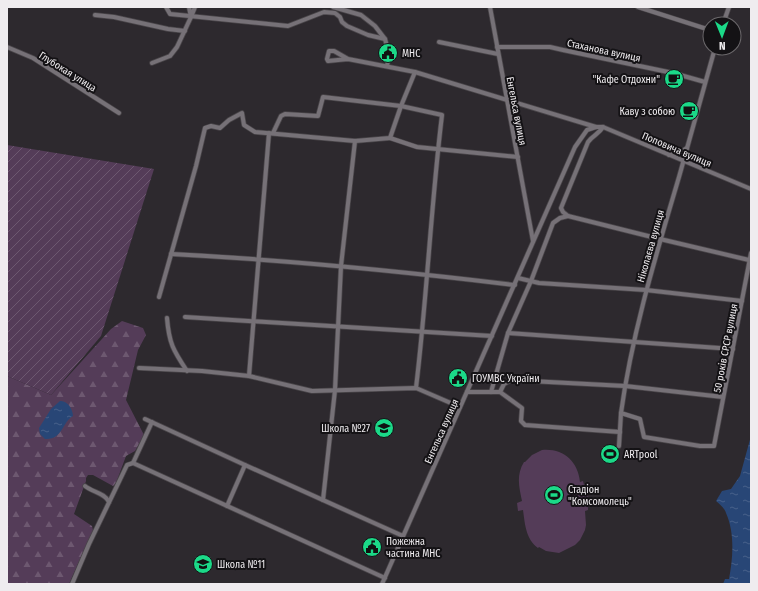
<svg xmlns="http://www.w3.org/2000/svg" width="758" height="591" font-family="'Fira Sans Condensed',sans-serif">
  <style>
    .grass { fill: #543c58 }
    .forest { fill: url(#forest-firs) }
    .garden { fill: url(#garden-furrows) }
    .water { fill: url(#water-ripples) }
    .lines { fill: none; stroke-linecap: round; stroke-linejoin: round }
    .minor-casing { stroke: #4a464a; stroke-width: 5.5 }
    .minor { stroke: #767177; stroke-width: 4 }
    .labels { text-anchor: middle; stroke-width: 4; stroke-linejoin: round; paint-order: stroke }
    .street-label { font-size: 10px; fill: #efecef; stroke: #141215 }
    .poi-label { font-size: 10px; fill: #efecef; stroke: #141215; text-anchor: start }
  </style>
  <defs>
    <pattern id="forest-firs" width="22" height="20" patternUnits="userSpaceOnUse"><rect width="22" height="20" fill="#543c58"/><path d="M5 1l3.5 6h-7zM16 11l3.5 6h-7z" fill="#6d5870"/></pattern>
    <pattern id="garden-furrows" width="10" height="10" patternUnits="userSpaceOnUse"><rect width="10" height="10" fill="#543c58"/><path d="M-1 1l2-2M0 10L10 0M9 11l2-2" fill="none" stroke="#6d5870"/></pattern>
    <pattern id="water-ripples" width="26" height="14" patternUnits="userSpaceOnUse"><rect width="26" height="14" fill="#284676"/><path d="M2 4q2-2 4 0t4 0M15 11q2-2 4 0t4 0" fill="none" stroke="#48618a"/></pattern>
  </defs>
  <rect width="100%" height="100%" fill="#2d292e"/>
  <path class="grass" d="M542,450c21,-2 36,11 38,32l3,-1 1,4 2,-1 4,23h-2v3l-3,1 1,14 -1,5 -5,10 -5,5 -16,8 -13,-2 -7,-4 -1,1c-12,-9 -13,-23 -15,-38l-5,1 -1,-8 5,-2c-3,-14 -6,-26 2,-39h1l7,-7z"/>
  <path class="forest" d="M122,321l21,7 3,7 -8,15 -12,50 18,35 -9,16 -9,5 -10,27 -3,3 -20,-11h-5l-2,3v3l-12,33 18,12 1,4 -24,54h-62v-208l44,19 60,-66z"/>
  <path class="garden" d="M7,145l147,24 -53,167 -50,59 -44,-19z"/>
  <g class="water">
    <path d="M60,401c7,-1 13,8 13,15 -11,6 -10,24 -28,23l-5,-5 -1,-6 12,-19z"/>
    <path d="M751,436v148h-28l2,-5h4c4,-21 6,-46 -3,-66 -1,-4 -6,-9 -10,-12l6,-10 9,-2 9,-13z"/>
  </g>
  <g class="lines">
    <defs>
      <g id="minor">
        <path d="M166,7l4,7 118,12 36,-14 11,1 5,4 2,5 5,4 21,9 17,4 4,15 -2,12"/>
        <path d="M189,7l2,10 4,-10"/>
        <path d="M333,7l28,8 14,11 10,13"/>
        <path d="M490,7l43,234"/>
        <path d="M638,7l72,23"/>
        <path d="M95,15l19,2 54,12 17,2"/>
        <path d="M723,24l6,-17"/>
        <path d="M439,42l59,12"/>
        <path d="M7,47l26,11 86,55"/>
        <path d="M497,47h53l13,3 110,23 32,9"/>
        <path d="M715,48c-12,43 -24,86 -36,129 -23,78 -47,156 -58,236l19,6 4,18 56,9h14l37,-193"/>
        <path d="M348,59l-20,2 -1,-2 2,-8h5l14,8 67,13 181,55h7l148,62"/>
        <path d="M152,63l18,-7 7,-9 14,-30"/>
        <path d="M603,127c-4,7 -10,8 -15,15l-27,66 2,4 5,4 92,23 89,21"/>
        <path d="M273,133l8,-17 4,-2 33,2 5,-19 78,9 41,9c-11,90 -15,182 -26,273"/>
        <path d="M390,138l27,9 101,10"/>
        <path d="M669,155l10,-2 8,-5"/>
        <path d="M171,254c115,6 229,17 344,31"/>
        <path d="M518,278l21,5 107,7 96,11"/>
        <path d="M159,297l37,-131 9,-38 6,-2 9,2 9,-8 13,-7 2,12 11,7 100,9 35,-3 11,-32 14,-34"/>
        <path d="M185,317l307,19"/>
        <path d="M167,318c2,25 6,32 20,53"/>
        <path d="M508,333l225,16"/>
        <path d="M139,368l63,3 47,5 63,15 104,-3 44,19"/>
        <path d="M249,376l20,-243"/>
        <path d="M467,392h33l22,16 -1,13 4,4 95,7"/>
        <path d="M491,392l17,-59 23,-52 22,-58 7,-5 8,-2"/>
        <path d="M500,392l4,-8 7,-4 114,6 98,11"/>
        <path d="M145,419l100,46 158,71"/>
        <path d="M619,446l2,-33"/>
        <path d="M133,463l19,-41"/>
        <path d="M85,486c7,6 20,7 24,16"/>
        <path d="M323,500l12,-110 6,-124 14,-125"/>
        <path d="M227,506l18,-41"/>
        <path d="M72,584l17,-40 38,-79 6,-2 252,115"/>
        <path d="M382,584l193,-437 12,-17 9,-3"/>
      </g>
    </defs>
    <use href="#minor" class="minor-casing"/>
    <use href="#minor" class="minor"/>
  </g>
  <defs>
    <symbol id="civic-disc" viewBox="-11 -11 22 22"><circle r="9.5" fill="#1bd988" stroke="#141215"/><path d="M-.6-6.5H3V-4.5H.6V-3L4-1V1h2V6H-6V1h2V-1L-.6-3ZM-1.2 2.5V6h2.4V2.5Z" fill="#111"/></symbol>
    <symbol id="cafe-disc" viewBox="-11 -11 22 22"><circle r="9.5" fill="#1bd988" stroke="#141215"/><path d="M-5.5-4.5H6V0H3Q3 3.5 0 3.5H-2.5Q-5.5 3.5-5.5 0ZM3-3.2v2h1.7v-2ZM-6 4.5H4V6H-6Z" fill="#111"/></symbol>
    <symbol id="school-disc" viewBox="-11 -11 22 22"><circle r="9.5" fill="#1bd988" stroke="#141215"/><path d="M0-5L7-2L0 1L-7-2ZM-4 1L0 2.5L4 1V4Q0 6-4 4Z" fill="#111"/></symbol>
    <symbol id="stadium-disc" viewBox="-11 -11 22 22"><circle r="9.5" fill="#1bd988" stroke="#141215"/><path d="M0-5a6.5 5 0 1 0 0 10a6.5 5 0 1 0 0-10ZM-3.5-1.8h7v3.6h-7Z" fill="#111"/></symbol>
  </defs>
  <g fill-rule="evenodd">
    <use href="#civic-disc" x="377" y="42" width="22" height="22"/>
    <use href="#cafe-disc" x="663" y="68" width="22" height="22"/>
    <use href="#cafe-disc" x="678" y="100" width="22" height="22"/>
    <use href="#civic-disc" x="447" y="367" width="22" height="22"/>
    <use href="#school-disc" x="373" y="417" width="22" height="22"/>
    <use href="#stadium-disc" x="599" y="443" width="22" height="22"/>
    <use href="#stadium-disc" x="543" y="484" width="22" height="22"/>
    <use href="#civic-disc" x="361" y="536" width="22" height="22"/>
    <use href="#school-disc" x="192" y="553" width="22" height="22"/>
  </g>
  <g class="labels">
    <g class="street-label">
      <text transform="translate(604 50) rotate(12)" y="4">Стаханова вулиця</text>
      <text transform="translate(68 71) rotate(32)" y="4">Глубокая улица</text>
      <text transform="translate(517 111) rotate(79)" y="4">Енгельса вулиця</text>
      <text transform="translate(677 149) rotate(23)" y="4">Поповича вулиця</text>
      <text transform="translate(650 246) rotate(-74)" y="4">Ніколаєва вулиця</text>
      <text transform="translate(725 348) rotate(-79)" y="4">50 років СРСР вулиця</text>
      <text transform="translate(441 431) rotate(-66)" y="4">Енгельса вулиця</text>
    </g>
    <g class="poi-label">
      <text x="402" y="57">МНС</text>
      <text x="660" y="83" text-anchor="end">"Кафе Отдохни"</text>
      <text x="675" y="115" text-anchor="end">Каву з собою</text>
      <text x="472" y="382">ГОУМВС України</text>
      <text x="370" y="432" text-anchor="end">Школа №27</text>
      <text x="624" y="458">ARTpool</text>
      <text x="568" y="493">Стадіон<tspan x="568" dy="12">"Комсомолець"</tspan></text>
      <text x="386" y="545">Пожежна<tspan x="386" dy="12">частина МНС</tspan></text>
      <text x="217" y="568">Школа №11</text>
    </g>
  </g>
  <rect width="758" height="591" fill="none" stroke="#efecef" stroke-width="16"/>
  <g transform="translate(722 36) rotate(179)"><circle r="19" fill="#141215" stroke="#6c696c"/>
  <path d="M0-3L7 15L0 10L-7 15Z" fill="#1bd988"/>
  <text y="-6" font-size="11" font-weight="bold" text-anchor="middle" fill="#efecef">N</text>
  </g>
</svg>
